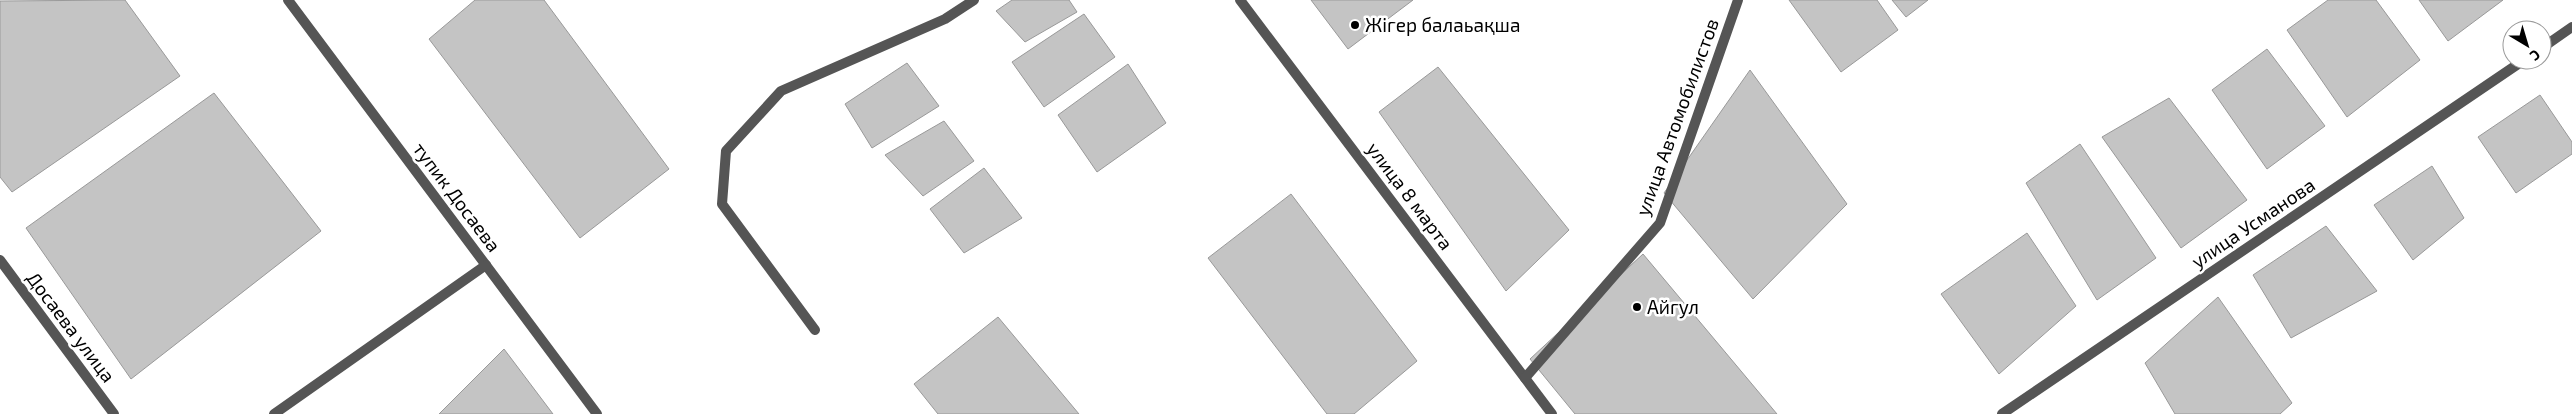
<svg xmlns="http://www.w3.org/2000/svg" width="2572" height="414" font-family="'Exo 2',sans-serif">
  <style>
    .building { fill: #c4c4c4; stroke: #999 }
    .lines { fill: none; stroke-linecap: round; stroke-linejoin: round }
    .minor { stroke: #555; stroke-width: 10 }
    .poi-dot { fill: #000; stroke: #fff; stroke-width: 2 }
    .labels { text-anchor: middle; stroke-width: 5; stroke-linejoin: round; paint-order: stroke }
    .poi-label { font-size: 19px; fill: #000; stroke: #fff; text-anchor: start }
    .street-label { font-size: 19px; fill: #000; stroke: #fff }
  </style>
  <rect width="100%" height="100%" fill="#fff"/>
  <g class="building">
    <path d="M125,0l55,76 -168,116 -12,-15v-176z"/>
    <path d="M475,0h69l125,169 -89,69 -151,-199z"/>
    <path d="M1012,0h57l8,12 -52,30 -29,-31z"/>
    <path d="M1311,0h102l-65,49z"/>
    <path d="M1789,0h88l21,30 -57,42z"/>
    <path d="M1892,0h36l-22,17z"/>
    <path d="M2328,0h48l44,60 -73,57 -60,-87z"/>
    <path d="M2419,0h84l-55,41z"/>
    <path d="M1084,14l31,43 -71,50 -32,-45z"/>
    <path d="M2267,49l58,77 -58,43 -55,-79z"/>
    <path d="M907,63l32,43 -67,42 -27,-44z"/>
    <path d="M1128,64l38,59 -69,49 -39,-57z"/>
    <path d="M1438,67l131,163 -63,61 -127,-179z"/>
    <path d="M1750,70l97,134 -94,95 -89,-106z"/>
    <path d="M214,93l107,138 -190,148 -105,-151z"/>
    <path d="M2540,95l32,47v12l-56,39 -38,-56z"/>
    <path d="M2169,98l78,102 -66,48 -79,-111z"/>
    <path d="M944,121l30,40 -51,35 -38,-41z"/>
    <path d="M2080,144l76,114 -59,42 -71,-117z"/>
    <path d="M2432,166l32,52 -51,42 -39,-55z"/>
    <path d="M984,168l38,50 -58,35 -34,-44z"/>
    <path d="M1291,194l126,167 -63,53h-27l-119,-156z"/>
    <path d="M2326,226l51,65 -86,47 -38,-63z"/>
    <path d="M2027,233l49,73 -77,68 -58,-80z"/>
    <path d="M1643,254l134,160h-202l-45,-55z"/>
    <path d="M2218,297l74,106 -12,11h-105l-30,-51z"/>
    <path d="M998,317l81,97h-141l-24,-30z"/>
    <path d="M504,349l49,65h-114z"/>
  </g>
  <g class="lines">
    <g class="minor">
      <path d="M288,0l309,414"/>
      <path d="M1240,0l312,414"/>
      <path d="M2542,48l30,-21"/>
      <path d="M0,260l114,154"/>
      <path d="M815,330l-93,-126 4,-53 55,-60 164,-72 29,-19"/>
      <path d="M1525,378l135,-155 78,-223"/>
      <path d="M274,414l212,-149"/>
      <path d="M2002,414l522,-354"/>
    </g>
  </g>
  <g class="poi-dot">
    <circle cx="1355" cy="25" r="5"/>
    <circle cx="1637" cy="307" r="5"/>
  </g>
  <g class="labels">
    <g class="poi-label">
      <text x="1365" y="32">Жігер балаьақша</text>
      <text x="1647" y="314">Айгул</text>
    </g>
    <g class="street-label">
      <text transform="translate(1677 117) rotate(-70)" y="7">улица Автомобилистов</text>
      <text transform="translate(1410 196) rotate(53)" y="7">улица 8 марта</text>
      <text transform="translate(457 197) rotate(53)" y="7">тупик Досаева</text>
      <text transform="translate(2253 223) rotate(-34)" y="7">улица Усманова</text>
      <text transform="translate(71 327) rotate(53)" y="7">Досаева улица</text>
    </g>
  </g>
  <g transform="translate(2527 45) rotate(142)"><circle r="24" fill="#ffffff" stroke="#999999"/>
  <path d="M0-4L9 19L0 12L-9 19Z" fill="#000000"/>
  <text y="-8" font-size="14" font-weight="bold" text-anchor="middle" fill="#000000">С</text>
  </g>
</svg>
